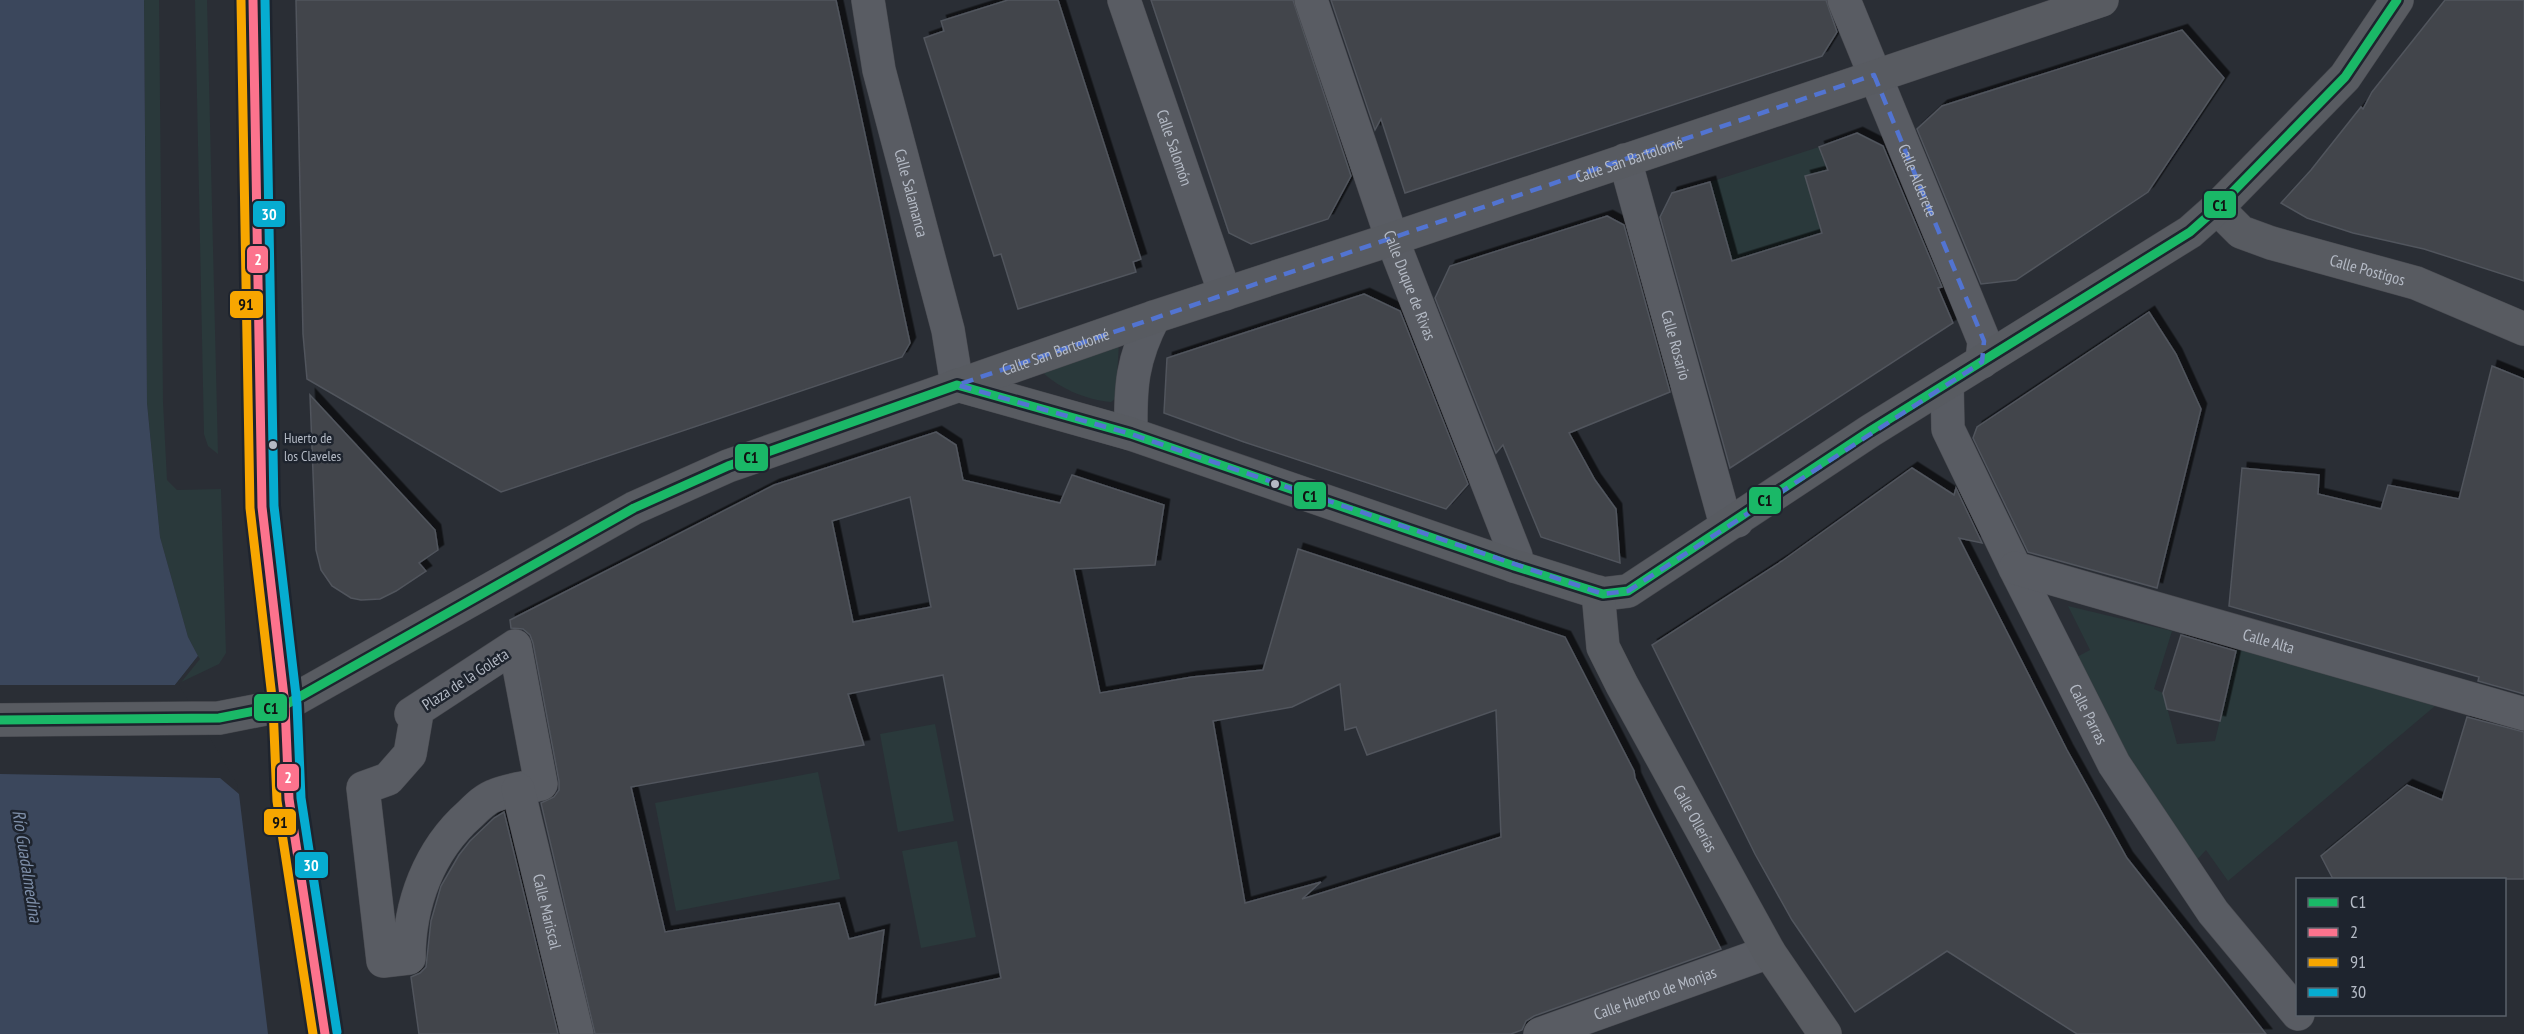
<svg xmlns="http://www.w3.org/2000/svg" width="2524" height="1034" font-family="'PT Sans Narrow',sans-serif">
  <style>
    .green { fill: #2a393b }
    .water { fill: #3b475c }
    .pier { fill: #2a2e35 }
    .building { fill: #42454b; stroke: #51555d; stroke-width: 1.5; fill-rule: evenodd; filter: url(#shadow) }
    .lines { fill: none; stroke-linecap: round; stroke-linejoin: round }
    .street-casing { stroke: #484a50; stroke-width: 34 }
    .secondary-casing { stroke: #484a50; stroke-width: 34 }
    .primary-casing { stroke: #474a52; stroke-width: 34 }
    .street { stroke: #595c63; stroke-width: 33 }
    .secondary { stroke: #585b61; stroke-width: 33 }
    .primary { stroke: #5c5f64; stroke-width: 33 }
    .bus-1-casing { stroke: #1e242e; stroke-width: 14 }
    .bus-2-casing { stroke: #1e242e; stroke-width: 14 }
    .bus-3-casing { stroke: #1e242e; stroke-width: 14 }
    .bus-4-casing { stroke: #1e242e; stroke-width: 14 }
    .bus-1 { stroke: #1ab867; stroke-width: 9 }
    .bus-2 { stroke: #fc738d; stroke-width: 9 }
    .bus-3 { stroke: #f7a600; stroke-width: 9 }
    .bus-4 { stroke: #06acd0; stroke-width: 9 }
    .marked { fill: none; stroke: #5274d1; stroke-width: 4.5; stroke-dasharray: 12 8; stroke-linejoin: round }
    .bus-dot { fill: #b4bac5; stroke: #1e242e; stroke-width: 2 }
    .labels { text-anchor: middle; stroke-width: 5; stroke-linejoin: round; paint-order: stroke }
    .bus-label { font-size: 14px; fill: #b4bac5; stroke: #1e242e; text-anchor: start }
    .street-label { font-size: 16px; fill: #b4bac5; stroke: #1e242e }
    .water-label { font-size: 18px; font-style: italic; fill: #7f90aa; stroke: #1e242e }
    .line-badge { stroke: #1e242e; stroke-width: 2 }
    .badge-label { font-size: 16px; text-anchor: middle; font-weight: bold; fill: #fff }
    .pale-badge-label { font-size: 16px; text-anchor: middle; font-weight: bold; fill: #111 }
  </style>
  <defs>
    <filter id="shadow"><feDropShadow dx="5.5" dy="-5.5" stdDeviation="0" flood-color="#0009"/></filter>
  </defs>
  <rect width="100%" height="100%" fill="#2a2e35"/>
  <g class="green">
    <path d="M144,0h15l4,402 4,78 10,10 44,-1 5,164 -7,11 -44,21 23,-29 -10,-19 -28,-100 -13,-134z"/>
    <path d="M195,0h12l11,454 -10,-8 -4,-12z"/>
    <path d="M1819,147l9,23 -23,7 19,53 -88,47 -26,-95z"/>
    <path d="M1119,343l-3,51 -1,5 -4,3c-26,-2 -55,-15 -73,-34z"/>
    <path d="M2068,606l104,25 -18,58 9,4 14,51 38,-3 22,-94 198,59 -207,175 -22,-31 -12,13 -73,-108 -48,-96 17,-9z"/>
    <path d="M935,724l19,97 -56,11 -18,-98z"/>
    <path d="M818,772l22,107 -164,32 -21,-108z"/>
    <path d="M957,841l19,96 -55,11 -19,-97z"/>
  </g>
  <path class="water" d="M0,0h144l3,403 13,134 28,100 10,19 -23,29 64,109 29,240h-268z"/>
  <path class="pier" d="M198,656l2,3 -21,26 58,99 2,10 -19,-16 -220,-4v-89h175z"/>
  <g class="building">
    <path d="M296,0h540l74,343 -8,14 -401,135 -194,-113 -4,-45z"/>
    <path d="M1008,0h50l83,259 -8,3 3,10 -118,37 -17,-55 -7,2 -70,-218 20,-7 -3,-10z"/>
    <path d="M1151,0h142l58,176 -23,43 -77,25 -22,-11z"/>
    <path d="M1331,0h495l11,32 -15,24 -417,137 -24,-74 -6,11z"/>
    <path d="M2445,0h79v281l-100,-32 -71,-16 -46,-15 -26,-15 30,-33 50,-63 2,2 9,-17z"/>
    <path d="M2182,30l42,48 -76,114 -132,88 -35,4 -64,-155 25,-23z"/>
    <path d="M1857,133l26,13 59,141 -4,1 15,35 -223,145 -70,-251 12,-24 38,-11 22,79 90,-28 -17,-57 23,-6 -9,-23z"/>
    <path d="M1607,216l17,9 46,167 -101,41 26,47 21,29 4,54 -79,-26 -38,-92 -7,8 -61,-155 15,-32z"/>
    <path d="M1364,294l36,17 68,173 -22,25 -202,-67 -80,-29 3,-55z"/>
    <path d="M2149,312l27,42 25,55 -44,179 -129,-36 -55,-114 4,-11z"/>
    <path d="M2492,366l32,13v315l-46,-13 1,-4 -250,-71 13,-138 77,7 -1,19 63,15 7,-24 71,14z"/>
    <path d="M310,395l125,135 3,20 -19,13 7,8 -30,20 -16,8 -19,1 -10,-2 -19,-12 -11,-16 -5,-20z"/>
    <path d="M936,432l20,13 7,35 97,23 12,-28 92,30 -9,60 -81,4 26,124 92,-16 71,-7 35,-121 267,88 69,134 1,7 16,33 70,138 -187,67 -8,5 -4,9 -11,4h-916l-54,-231 13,-6 5,-7v-9l-26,-138 -3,-8 -7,-6 -12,-1 -1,-8 264,-135zM910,497l21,110 -78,15 -21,-101zM943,675l58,303 -126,27 9,-75 -35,9 -10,-36 -174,29 -34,-145 233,-42 -16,-51zM1340,684l5,46 11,-3 11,28 129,-45 5,127 -199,62 19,-17 -76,21 -32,-182 79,-14z"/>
    <path d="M1912,468l42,27 2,-7 26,55 -23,-5 108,212 60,108 139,176h-189l-130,-83 -92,61 -63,-92 -37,-66 -103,-209 130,-84z"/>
    <path d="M2181,635l55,16 -16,70 -53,-12 -4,-16z"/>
    <path d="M2467,717l57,15v147h-191l-12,-23 86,-71 35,15z"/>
    <path d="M504,812l54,222h-139l-8,-57 9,-4 6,-6 5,-46 10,-35 18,-31 11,-14 24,-23z"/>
  </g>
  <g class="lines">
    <defs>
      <g id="street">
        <path id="s1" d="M868,0l11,70 69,260 9,55"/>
        <path id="s2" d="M1124,0l101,294"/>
        <path id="s3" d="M1311,0l81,239 124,317 -2,10"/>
        <path id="s4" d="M1844,0l140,341 -2,21"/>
        <path id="s5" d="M1625,160l98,354 5,6 9,1"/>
        <path id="s6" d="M1947,383l1,46 67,139 99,196 99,148 85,102"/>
        <path d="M1131,434c-1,-47 1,-75 23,-117"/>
        <path id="s7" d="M2015,568l509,146"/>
        <path d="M515,646l26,138c-15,4 -31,5 -45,11 -10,3 -19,12 -26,19 -41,36 -61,90 -61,144l-26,3 -20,-173 25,-9 22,-25 6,-35 -5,-5z"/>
        <path id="s8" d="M518,789l59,245"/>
        <path id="s9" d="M1540,1034l229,-82"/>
      </g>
      <g id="secondary">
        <path id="s10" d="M2217,208l24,24 30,11 145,40 108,46"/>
        <path d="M957,385l174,49 383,132 89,28 25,-3 242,-160 320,-199 27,-24 128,-131 52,-77"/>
        <path id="s11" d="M1598,592l5,55 19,38 147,267 56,82"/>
        <path id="s12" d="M0,720l219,-2 66,-13 349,-197 94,-42 426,-149 238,-78 710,-239"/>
      </g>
      <path id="primary" d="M253,0l9,507 23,198 4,94 36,235"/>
    </defs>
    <use href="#street" class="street-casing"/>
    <use href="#secondary" class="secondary-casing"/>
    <use href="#primary" class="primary-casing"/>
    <use href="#street" class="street"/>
    <use href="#secondary" class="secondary"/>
    <use href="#primary" class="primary"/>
    <defs>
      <path id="bus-1" d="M0,720l219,-2 66,-13 349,-197 94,-42 229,-81 174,49 383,132 89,28 25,-3 242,-160 320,-199 27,-24 128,-131 52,-77"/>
      <path id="bus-2" d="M253,0l9,507 23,198 4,94 36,235"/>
      <path id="bus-3" d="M241,0l9,508 23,198 4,95 36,233"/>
      <path id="bus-4" d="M265,0l9,506 23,198 4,94 36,234"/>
    </defs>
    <use href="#bus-1" class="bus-1-casing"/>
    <use href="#bus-2" class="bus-2-casing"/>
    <use href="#bus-3" class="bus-3-casing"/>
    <use href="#bus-4" class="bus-4-casing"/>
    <use href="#bus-1" class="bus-1"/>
    <use href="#bus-2" class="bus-2"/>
    <use href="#bus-3" class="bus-3"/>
    <use href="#bus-4" class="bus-4"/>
  </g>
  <path class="marked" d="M1874,75l110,266 -2,21 -354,229 -25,3 -472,-160 -174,-49z"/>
  <g class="bus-dot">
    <circle cx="273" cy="445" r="5"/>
    <circle cx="1275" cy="484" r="5"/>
  </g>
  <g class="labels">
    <g class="bus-label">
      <text x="284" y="443">Huerto de<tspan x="284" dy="18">los Claveles</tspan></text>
    </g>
    <g class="street-label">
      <text dy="6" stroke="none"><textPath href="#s2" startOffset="156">Calle Salomón</textPath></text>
      <text dy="6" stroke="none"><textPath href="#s12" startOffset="1742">Calle San Bartolomé</textPath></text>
      <text dy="6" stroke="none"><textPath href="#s4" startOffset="195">Calle Alderete</textPath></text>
      <text dy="6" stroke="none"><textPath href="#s1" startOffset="198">Calle Salamanca</textPath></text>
      <text dy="6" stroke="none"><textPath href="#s10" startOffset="166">Calle Postigos</textPath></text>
      <text dy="6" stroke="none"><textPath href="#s3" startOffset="302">Calle Duque de Rivas</textPath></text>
      <text dy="6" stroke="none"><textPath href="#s5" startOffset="192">Calle Rosario</textPath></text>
      <text dy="6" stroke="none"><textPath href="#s12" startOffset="1137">Calle San Bartolomé</textPath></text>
      <text dy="6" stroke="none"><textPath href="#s7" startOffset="264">Calle Alta</textPath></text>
      <text transform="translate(465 679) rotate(-33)" y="6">Plaza de la Goleta</text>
      <text dy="6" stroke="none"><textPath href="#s6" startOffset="364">Calle Parras</textPath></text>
      <text dy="6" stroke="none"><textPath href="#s11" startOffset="250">Calle Ollerías</textPath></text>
      <text dy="6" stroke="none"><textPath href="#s8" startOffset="126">Calle Mariscal</textPath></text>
      <text dy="6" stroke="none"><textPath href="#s9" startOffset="122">Calle Huerto de Monjas</textPath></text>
    </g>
    <g class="water-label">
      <text transform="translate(27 866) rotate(81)" y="6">Río Guadalmedina</text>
    </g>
  </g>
  <g class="line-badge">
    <rect x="2203" y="190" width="34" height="29" rx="6" fill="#1ab867"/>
    <rect x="252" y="200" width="34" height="28" rx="6" fill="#06acd0"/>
    <rect x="246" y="245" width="23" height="29" rx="6" fill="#fc738d"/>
    <rect x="229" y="290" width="35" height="29" rx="6" fill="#f7a600"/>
    <rect x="734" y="443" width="35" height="29" rx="6" fill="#1ab867"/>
    <rect x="1293" y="481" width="34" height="29" rx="6" fill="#1ab867"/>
    <rect x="1748" y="486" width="34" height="29" rx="6" fill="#1ab867"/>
    <rect x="253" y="693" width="35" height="29" rx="6" fill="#1ab867"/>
    <rect x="276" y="763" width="24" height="29" rx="6" fill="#fc738d"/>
    <rect x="263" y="808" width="34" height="28" rx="6" fill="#f7a600"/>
    <rect x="294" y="851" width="35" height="28" rx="6" fill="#06acd0"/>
  </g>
  <g class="badge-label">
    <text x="269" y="220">30</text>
    <text x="258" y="265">2</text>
    <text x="288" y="783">2</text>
    <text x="311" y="871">30</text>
  </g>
  <g class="pale-badge-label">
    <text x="2220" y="211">C1</text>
    <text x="246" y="310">91</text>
    <text x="751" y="463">C1</text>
    <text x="1310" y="502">C1</text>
    <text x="1765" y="506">C1</text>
    <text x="271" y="714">C1</text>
    <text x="280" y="828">91</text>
  </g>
  <rect x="2296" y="878" width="210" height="138" fill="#1e242e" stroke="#5a606a" stroke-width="1.5"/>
  <rect x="2308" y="898" width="30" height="9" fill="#1ab867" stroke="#5a606a" stroke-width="1.5"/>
  <text x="2350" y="908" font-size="18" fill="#b4bac5">C1</text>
  <rect x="2308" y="928" width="30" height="9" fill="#fc738d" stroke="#5a606a" stroke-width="1.5"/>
  <text x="2350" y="938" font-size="18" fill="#b4bac5">2</text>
  <rect x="2308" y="958" width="30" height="9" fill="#f7a600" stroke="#5a606a" stroke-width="1.5"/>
  <text x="2350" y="968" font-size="18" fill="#b4bac5">91</text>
  <rect x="2308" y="988" width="30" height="9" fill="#06acd0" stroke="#5a606a" stroke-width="1.5"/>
  <text x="2350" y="998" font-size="18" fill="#b4bac5">30</text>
</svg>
